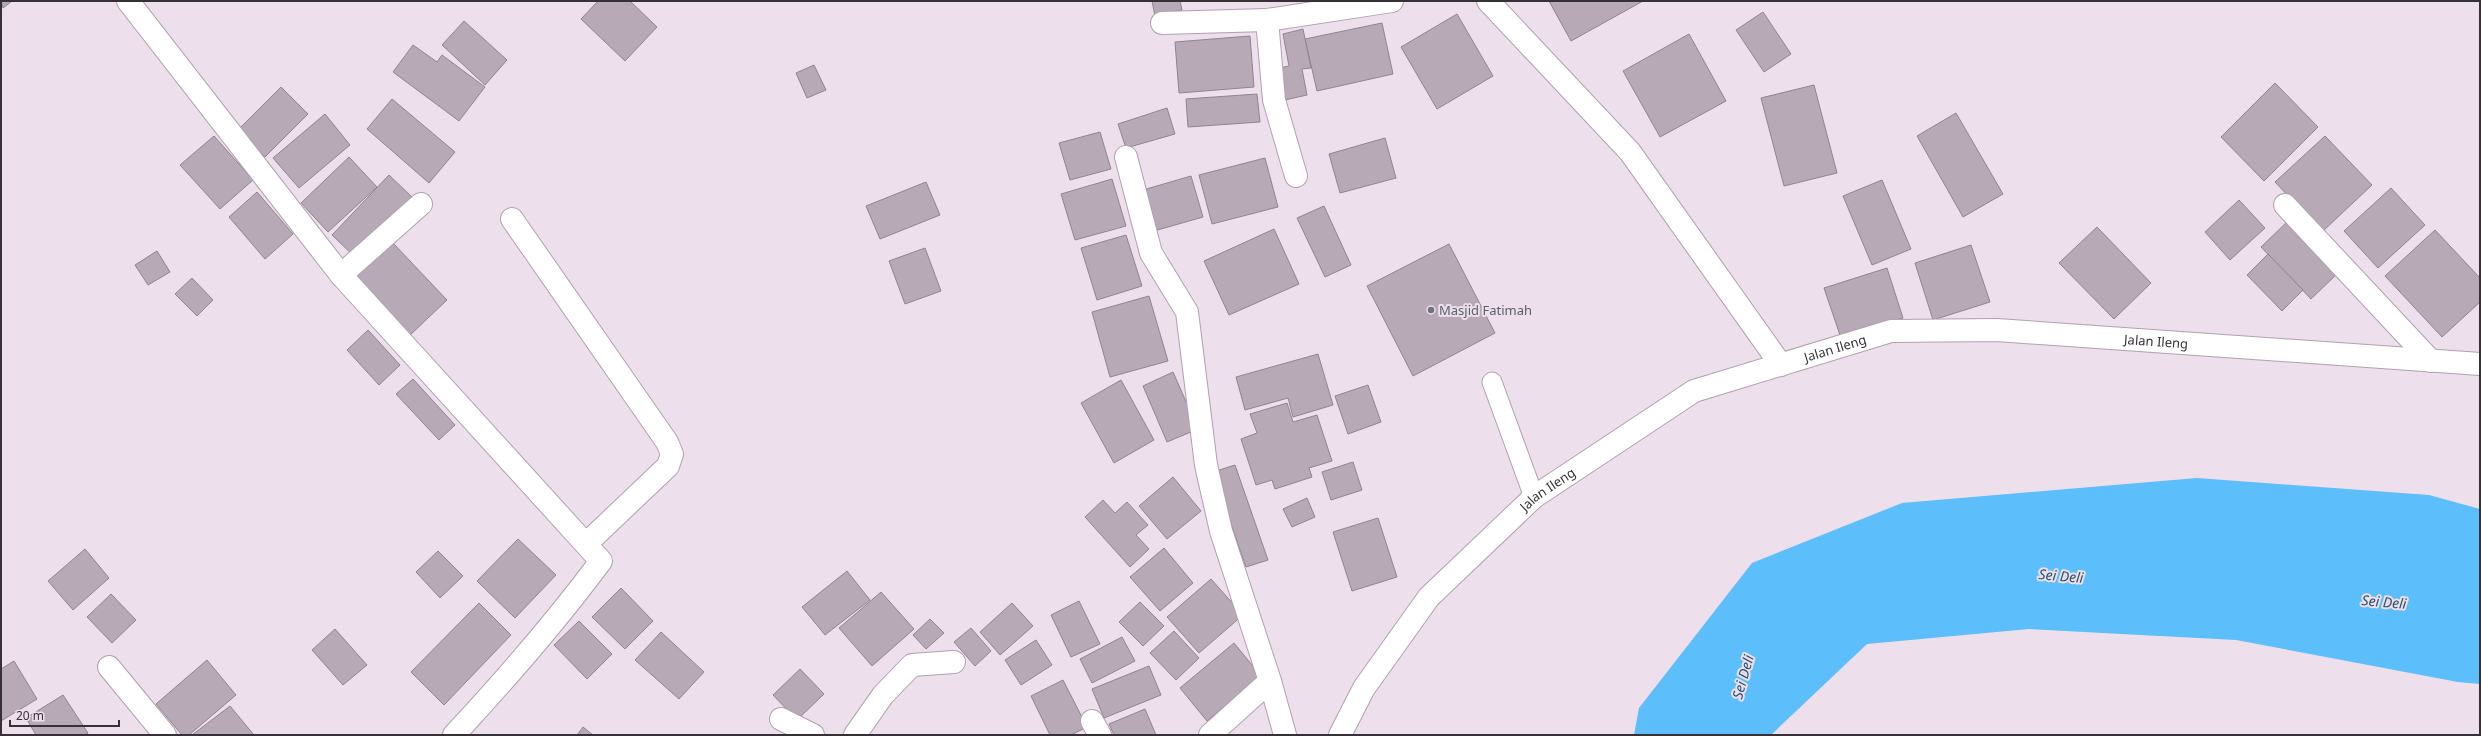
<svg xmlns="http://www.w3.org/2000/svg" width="2481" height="736" font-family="'Noto Sans',sans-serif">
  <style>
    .water { fill: #5cbefa }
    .building { fill: #b7a9b6; stroke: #91838f }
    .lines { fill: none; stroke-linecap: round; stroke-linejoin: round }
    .lane-casing { stroke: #afa1ae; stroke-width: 21 }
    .street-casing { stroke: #afa1ae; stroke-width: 24 }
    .secondary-casing { stroke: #afa1ae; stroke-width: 24 }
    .lane { stroke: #fff; stroke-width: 19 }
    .street { stroke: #fff; stroke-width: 22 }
    .secondary { stroke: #fff; stroke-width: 22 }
    .worship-dot { fill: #6b7280; stroke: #eedfec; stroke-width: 1.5 }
    .labels { text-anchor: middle; stroke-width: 4; stroke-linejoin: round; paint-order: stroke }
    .worship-label { font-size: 13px; fill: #5b616d; stroke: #eedfec; text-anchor: start }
    .street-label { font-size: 13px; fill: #363136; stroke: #eedfec }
    .water-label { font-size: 14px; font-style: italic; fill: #275069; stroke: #eedfec }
  </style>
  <rect width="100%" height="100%" fill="#eedfec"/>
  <path class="water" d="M2197,478l232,17 51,14v175l-22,-2 -222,-42 -207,-11 -162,15 -96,91h-137l5,-27 113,-145 150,-60z"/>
  <g class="building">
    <path d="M1,1h11l-9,7z"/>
    <path d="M598,1h32l27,26 -32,34 -44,-42z"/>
    <path d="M1152,1h28l2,9 -27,6z"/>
    <path d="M1549,1h94l-72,40z"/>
    <path d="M1763,12l28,42 -27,18 -28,-42z"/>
    <path d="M1457,14l36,62 -56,33 -36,-62z"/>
    <path d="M464,21l43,39 -22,25 -43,-40z"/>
    <path d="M1382,23l11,51 -76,17 -12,-52z"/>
    <path d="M1303,29l8,39 -9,1 5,26 -22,5 -6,-32 10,-2 -6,-32z"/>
    <path d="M1689,34l37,67 -66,36 -37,-66z"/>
    <path d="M1250,36l4,51 -75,6 -4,-51z"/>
    <path d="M413,45l24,17 5,-7 43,32 -26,34 -66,-49z"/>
    <path d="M814,65l12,25 -19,8 -11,-25z"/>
    <path d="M2275,83l43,44 -54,54 -43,-44z"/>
    <path d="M1814,85l23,88 -53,13 -23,-88z"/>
    <path d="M281,87l27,27 -43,43 -27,-27z"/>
    <path d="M1257,94l3,28 -72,5 -2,-28z"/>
    <path d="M392,99l63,53 -26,31 -62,-54z"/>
    <path d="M1167,108l8,26 -49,14 -8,-24z"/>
    <path d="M1956,113l47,81 -40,23 -46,-81z"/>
    <path d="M325,114l25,31 -51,43 -26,-30z"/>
    <path d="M1100,132l11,37 -41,11 -11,-37z"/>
    <path d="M214,136l39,44 -33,29 -40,-44z"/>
    <path d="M2325,136l47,49 -50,47 -47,-50z"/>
    <path d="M1385,138l11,40 -56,15 -11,-39z"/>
    <path d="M349,157l28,30 -49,45 -27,-29z"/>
    <path d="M1265,158l13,49 -66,17 -13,-49z"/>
    <path d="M389,175l24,23 -57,60 -24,-23z"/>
    <path d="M1191,176l12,41 -49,14 -11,-41z"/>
    <path d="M1112,179l14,47 -51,14 -14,-46z"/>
    <path d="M1882,180l29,69 -39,16 -29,-69z"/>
    <path d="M926,182l14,33 -60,24 -14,-33z"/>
    <path d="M2391,188l34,37 -47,43 -34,-37z"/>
    <path d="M257,192l36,42 -28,25 -36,-42z"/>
    <path d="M2239,200l26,28 -35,32 -25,-28z"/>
    <path d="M1324,206l27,59 -26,12 -28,-59z"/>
    <path d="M2289,220l51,51 -29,28 -50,-52z"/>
    <path d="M2097,227l54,56 -37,36 -55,-56z"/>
    <path d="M1274,229l25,55 -70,31 -25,-54z"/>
    <path d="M2435,230l45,48v24l-38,35 -57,-61z"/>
    <path d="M1126,235l16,51 -45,14 -16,-52z"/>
    <path d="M392,242l55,58 -39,37 -55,-58z"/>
    <path d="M1449,244l46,89 -82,43 -46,-90z"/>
    <path d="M1971,245l19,57 -57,18 -18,-57z"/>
    <path d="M925,248l16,43 -36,13 -16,-43z"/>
    <path d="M157,251l13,21 -22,13 -13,-20z"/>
    <path d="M2268,254l35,36 -21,21 -35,-36z"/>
    <path d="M1887,268l16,50 -62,20 -17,-50z"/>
    <path d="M192,278l21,22 -16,16 -22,-22z"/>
    <path d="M1149,296l19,65 -58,16 -18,-65z"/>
    <path d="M368,330l32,35 -21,20 -32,-35z"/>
    <path d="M1318,354l15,51 -40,12 -5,-19 -43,12 -9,-33z"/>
    <path d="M1173,372l25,57 -31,13 -24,-56z"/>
    <path d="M413,379l42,46 -16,15 -43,-46z"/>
    <path d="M1121,380l33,60 -40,23 -33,-60z"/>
    <path d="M1368,385l13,37 -33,12 -13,-38z"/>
    <path d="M1287,403l6,19 24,-7 15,46 -23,7 3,9 -37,12 -3,-9 -16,5 -15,-46 16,-6 -7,-19z"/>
    <path d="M1353,462l9,28 -31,10 -9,-28z"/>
    <path d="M1235,465l33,95 -22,7 -33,-95z"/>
    <path d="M1173,477l28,34 -34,28 -28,-33z"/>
    <path d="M1307,498l8,19 -23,10 -9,-18z"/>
    <path d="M1103,500l12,13 12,-11 21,23 -12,10 13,14 -19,18 -45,-50z"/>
    <path d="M1378,518l19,59 -45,14 -19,-59z"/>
    <path d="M518,539l38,36 -41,43 -38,-37z"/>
    <path d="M1164,548l29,35 -33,28 -30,-34z"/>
    <path d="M85,549l24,29 -36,32 -25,-29z"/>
    <path d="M438,551l25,25 -23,22 -24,-26z"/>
    <path d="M847,571l23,29 -45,35 -23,-28z"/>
    <path d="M1211,579l32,36 -44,38 -32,-36z"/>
    <path d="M621,588l32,33 -28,28 -33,-32z"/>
    <path d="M881,592l33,37 -42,37 -33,-38z"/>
    <path d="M111,594l25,26 -24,23 -25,-26z"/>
    <path d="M1079,601l21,43 -29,13 -20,-42z"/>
    <path d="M1140,602l24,24 -21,20 -24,-24z"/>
    <path d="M479,603l32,32 -67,70 -33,-33z"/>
    <path d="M1012,603l21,23 -33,29 -20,-23z"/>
    <path d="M930,619l14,14 -18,16 -13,-14z"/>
    <path d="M579,621l33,33 -25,25 -33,-34z"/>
    <path d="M971,628l20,23 -16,15 -21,-24z"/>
    <path d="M335,629l32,36 -24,20 -31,-35z"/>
    <path d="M1174,631l25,27 -23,22 -26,-27z"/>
    <path d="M661,632l43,40 -25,27 -44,-39z"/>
    <path d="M1122,637l13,24 -43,22 -12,-24z"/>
    <path d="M1036,640l16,25 -31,20 -16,-25z"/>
    <path d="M1234,643l27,33 -54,45 -27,-33z"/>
    <path d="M207,660l29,35 -47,40h-7l-26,-31z"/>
    <path d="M14,661l23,38 -36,22v-52z"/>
    <path d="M1149,666l12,29 -57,23 -12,-29z"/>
    <path d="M800,669l24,25 -27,26 -24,-25z"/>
    <path d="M1063,680l24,47 -16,8h-21l-19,-39z"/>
    <path d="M63,695l25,38 -4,2h-48l-10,-17z"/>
    <path d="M230,706l24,29h-62z"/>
    <path d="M1145,709l11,26h-42l-5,-11z"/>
    <path d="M583,727l10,8h-16z"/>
  </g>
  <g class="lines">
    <defs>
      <path id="lane" d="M1492,382l42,115"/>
      <g id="street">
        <path d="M128,1l213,274 260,286c-46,62 -95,118 -147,174"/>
        <path d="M1488,1l142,151 151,213"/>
        <path d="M1162,23l105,-3"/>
        <path d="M1126,157l25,96 36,59 19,153 15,66 49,150 15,54"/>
        <path d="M1296,176l-22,-76 -7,-80 125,-19"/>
        <path d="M2285,205l146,156"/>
        <path d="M512,219l155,223 5,12 -4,12 -82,78"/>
        <path d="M341,275l80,-71"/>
        <path d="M109,667l56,68"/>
        <path d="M781,719l32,16"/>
        <path d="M1092,721l8,14"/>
        <path d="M855,735l28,-40 29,-30 42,-3"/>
        <path d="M1210,735l60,-54"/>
      </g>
      <g id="secondary">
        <path id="s1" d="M1340,735l24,-47 65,-91 105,-100 160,-106 197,-60 106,-1 483,34"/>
      </g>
    </defs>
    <use href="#lane" class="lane-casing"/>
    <use href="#street" class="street-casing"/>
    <use href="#secondary" class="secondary-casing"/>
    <use href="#lane" class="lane"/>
    <use href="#street" class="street"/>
    <use href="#secondary" class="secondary"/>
  </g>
  <circle class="worship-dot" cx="1431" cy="310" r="4"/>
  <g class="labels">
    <g class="worship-label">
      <text x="1439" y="315">Masjid Fatimah</text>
    </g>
    <g class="street-label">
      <text dy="5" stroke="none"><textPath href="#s1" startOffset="973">Jalan Ileng</textPath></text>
      <text dy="5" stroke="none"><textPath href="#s1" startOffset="649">Jalan Ileng</textPath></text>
      <text dy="5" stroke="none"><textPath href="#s1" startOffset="325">Jalan Ileng</textPath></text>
    </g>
    <g class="water-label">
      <text transform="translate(2061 576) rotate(5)" y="5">Sei Deli</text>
      <text transform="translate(2384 602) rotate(5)" y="5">Sei Deli</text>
      <text transform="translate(1743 677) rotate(-74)" y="5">Sei Deli</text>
    </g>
  </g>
  <rect width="2481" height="736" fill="none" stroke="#363136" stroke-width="4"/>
  <path d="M10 720v6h109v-6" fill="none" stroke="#363136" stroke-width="2"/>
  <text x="16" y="720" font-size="12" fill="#363136" stroke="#eedfec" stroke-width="3" paint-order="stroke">20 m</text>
</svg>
